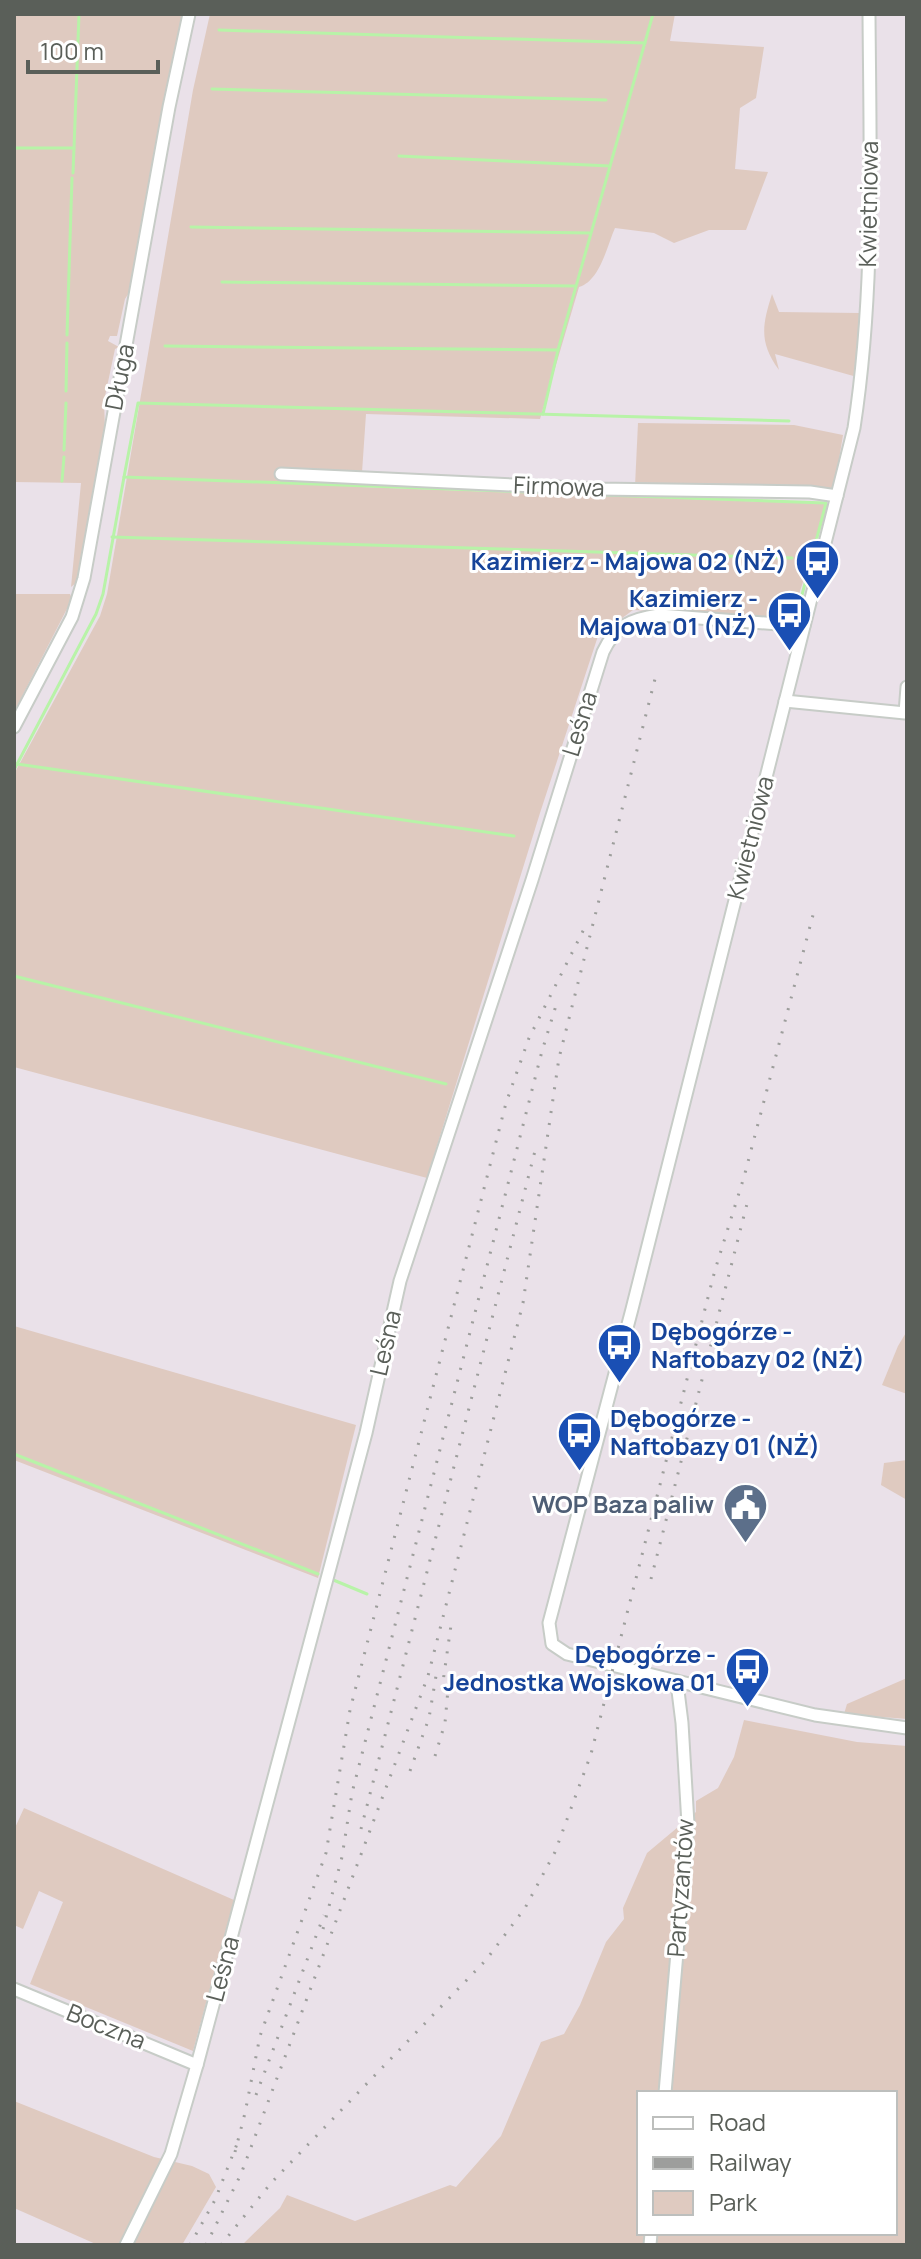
<svg xmlns="http://www.w3.org/2000/svg" width="921" height="2259" font-family="Manrope,sans-serif">
  <style>
    .green { fill: #dfcac0; fill-rule: evenodd }
    .lines { fill: none; stroke-linecap: round; stroke-linejoin: round }
    .stream { stroke: #b8f3a8; stroke-width: 3 }
    .minor-casing { stroke: #c7ccc7; stroke-width: 15 }
    .minor { stroke: #fff; stroke-width: 11 }
    .rail { stroke: #9d9e9c; stroke-width: 3; stroke-dasharray: 2 10; stroke-linecap: butt }
    .labels { text-anchor: middle; stroke-width: 6; stroke-linejoin: round; paint-order: stroke }
    .street-label { font-size: 24px; fill: #5a5f59; stroke: #fff }
    .transit-label { font-size: 24px; font-weight: bold; fill: #164399; stroke: #fff; text-anchor: end }
    .service-label { font-size: 24px; font-weight: bold; fill: #4e5e75; stroke: #fff; text-anchor: end }
  </style>
  <rect width="100%" height="100%" fill="#eae1e9"/>
  <g class="green">
    <path d="M14,14h171l-53,274 -7,11 -8,37h-7l-2,5 11,6 -4,2 -11,52 1,28 -6,41 -15,71v14l-7,27 -6,5 10,-104 -67,-1z"/>
    <path d="M210,14h465l-5,27 94,6 -8,51 -16,10 -5,61 33,3 -22,58h-37l-35,13 -20,-10 -39,-5c-8,18 -15,53 -36,59l-39,132 -174,-5 -5,73 468,17 -38,114 -158,-8 -35,26 -58,177 -113,365 -413,-111v-293l86,-158 7,-22 86,-504z"/>
    <path d="M772,294l7,18 80,1 -2,64 -82,-23 4,16c-20,-28 -17,-44 -7,-76z"/>
    <path d="M638,423l156,2 49,10 -9,55 -199,-4z"/>
    <path d="M14,594h56l2,5 -58,113z"/>
    <path d="M14,1326l342,99 -38,153 -304,-118z"/>
    <path d="M907,1331v63l-25,-9 16,-39z"/>
    <path d="M907,1460v40l-26,-15 3,-22z"/>
    <path d="M907,1678v41l-63,-5 3,-10z"/>
    <path d="M744,1720l113,22 50,4v499h-665l38,-37 7,-13 68,26 95,-36 6,2 45,-51 40,-94 23,-8 16,-29 26,-63 18,-23 -1,-11 24,-55 49,-41v-11l22,-13 16,-31zM639,2093h256v140h-256z"/>
    <path d="M24,1808l210,92 -41,151 -163,-67 33,-82 -24,-11 -16,38 -9,-4v-95z"/>
    <path d="M14,2101l140,56 38,9 17,8 7,13 -34,58h-84l-84,-37z"/>
  </g>
  <g class="lines">
    <g class="stream">
      <path d="M219,30l426,13"/>
      <path d="M212,89l394,11"/>
      <path d="M14,148h60l-1,25"/>
      <path d="M74,148l5,-134"/>
      <path d="M399,156l211,10"/>
      <path d="M191,227l399,6"/>
      <path d="M222,282l353,4"/>
      <path d="M67,335l5,-157"/>
      <path d="M165,346l393,4"/>
      <path d="M66,391l1,-48"/>
      <path d="M543,414l15,-64 95,-336"/>
      <path d="M64,450l2,-47"/>
      <path d="M62,481l2,-24"/>
      <path d="M581,494l-457,-17 14,-74 651,18"/>
      <path d="M605,495l221,8 -29,111"/>
      <path d="M112,537l680,21"/>
      <path d="M17,764l497,72"/>
      <path d="M15,768l81,-154 7,-20 21,-117"/>
      <path d="M14,976l432,108"/>
      <path d="M14,1454l304,120"/>
      <path d="M331,1579l36,15"/>
    </g>
    <defs>
      <g id="minor">
        <path d="M869,14c1,138 6,277 -15,414l-222,881 -83,314 3,21 15,10 248,61 92,13"/>
        <path d="M281,474l316,15 213,3 27,4"/>
        <path d="M785,701l120,12 2,-26"/>
        <path d="M14,727l58,-110 12,-39 85,-471 20,-93"/>
        <path d="M14,1989l183,76"/>
        <path d="M665,2093l23,-269 -6,-101 -5,-40"/>
        <path d="M126,2245l45,-91 26,-89 169,-632 34,-152 132,-401 71,-228c12,-26 28,-33 56,-37l145,11"/>
        <path d="M650,2245l1,-12"/>
      </g>
    </defs>
    <use href="#minor" class="minor-casing"/>
    <use href="#minor" class="minor"/>
    <g class="rail">
      <path d="M651,1579l97,-379"/>
      <path d="M442,1689l10,-71"/>
      <path d="M435,1756l10,-33 4,-45"/>
      <path d="M410,1771l19,-53 7,-42"/>
      <path d="M361,1829l175,-682"/>
      <path d="M323,1929l19,-72 10,-64 190,-742 16,-52"/>
      <path d="M256,2095l68,-180"/>
      <path d="M235,2152l10,-39 15,-77 66,-183 24,-143 156,-607 23,-65 55,-109"/>
      <path d="M190,2245l25,-45 22,-56"/>
      <path d="M206,2245l35,-71 187,-498 95,-373 36,-245 98,-387"/>
      <path d="M221,2245l50,-62 215,-223 39,-52 30,-56 36,-98 124,-484 29,-93 69,-262"/>
    </g>
  </g>
  <defs>
    <symbol id="bus-pin" viewBox="-11 -11 22 30"><path d="M0 17L-7.5 6A9.5 9.5 0 1 1 7.5 6Z" fill="#1a4fb4" stroke="#fff"/><path d="M-5-6H5V4H4V6H2V4H-2V6H-4V4H-5ZM-3.5-4V0h7V-4ZM-3.5 1.2v1.5H-2V1.2ZM2 1.2v1.5H3.5V1.2Z" fill="#fff"/></symbol>
    <symbol id="civic-pin" viewBox="-11 -11 22 30"><path d="M0 17L-7.5 6A9.5 9.5 0 1 1 7.5 6Z" fill="#5c6f8a" stroke="#fff"/><path d="M-.6-6.5H3V-4.5H.6V-3L4-1V1h2V6H-6V1h2V-1L-.6-3ZM-1.2 2.5V6h2.4V2.5Z" fill="#fff"/></symbol>
  </defs>
  <g fill-rule="evenodd">
    <use href="#bus-pin" x="792" y="536" width="51" height="69"/>
    <use href="#bus-pin" x="764" y="588" width="51" height="69"/>
    <use href="#bus-pin" x="594" y="1320" width="51" height="69"/>
    <use href="#bus-pin" x="554" y="1408" width="51" height="69"/>
    <use href="#civic-pin" x="720" y="1480" width="51" height="69"/>
    <use href="#bus-pin" x="722" y="1644" width="51" height="69"/>
  </g>
  <g class="labels">
    <g class="street-label">
      <text transform="translate(869 204) rotate(-89)" y="8">Kwietniowa</text>
      <text transform="translate(120 377) rotate(-79)" y="8">Długa</text>
      <text transform="translate(559 487) rotate(2)" y="8">Firmowa</text>
      <text transform="translate(580 724) rotate(-73)" y="8">Leśna</text>
      <text transform="translate(751 838) rotate(-76)" y="8">Kwietniowa</text>
      <text transform="translate(386 1343) rotate(-77)" y="8">Leśna</text>
      <text transform="translate(681 1888) rotate(-86)" y="8">Partyzantów</text>
      <text transform="translate(223 1969) rotate(-75)" y="8">Leśna</text>
      <text transform="translate(106 2027) rotate(22)" y="8">Boczna</text>
    </g>
    <g class="transit-label">
      <text x="787" y="570">Kazimierz - Majowa 02 (NŻ)</text>
      <text x="758" y="607">Kazimierz -<tspan x="758" dy="28">Majowa 01 (NŻ)</tspan></text>
      <text x="651" y="1340" text-anchor="start">Dębogórze -<tspan x="651" dy="28">Naftobazy 02 (NŻ)</tspan></text>
      <text x="610" y="1427" text-anchor="start">Dębogórze -<tspan x="610" dy="28">Naftobazy 01 (NŻ)</tspan></text>
      <text x="716" y="1663">Dębogórze -<tspan x="716" dy="28">Jednostka Wojskowa 01</tspan></text>
    </g>
    <g class="service-label">
      <text x="714" y="1513">WOP Baza paliw</text>
    </g>
  </g>
  <rect width="921" height="2259" fill="none" stroke="#5a5f59" stroke-width="32"/>
  <rect x="637" y="2091" width="260" height="144" fill="#ffffff" stroke="#bdbfbd" stroke-width="2"/>
  <rect x="653" y="2117" width="40" height="12" fill="#ffffff" stroke="#bdbfbd" stroke-width="2"/>
  <text x="709" y="2131" font-size="24" fill="#5a5f59">Road</text>
  <rect x="653" y="2157" width="40" height="12" fill="#9d9e9c" stroke="#bdbfbd" stroke-width="2"/>
  <text x="709" y="2171" font-size="24" fill="#5a5f59">Railway</text>
  <rect x="653" y="2191" width="40" height="24" fill="#dfcac0" stroke="#bdbfbd" stroke-width="2"/>
  <text x="709" y="2211" font-size="24" fill="#5a5f59">Park</text>
  <path d="M28 60v12h130v-12" fill="none" stroke="#5a5f59" stroke-width="4"/>
  <text x="40" y="60" font-size="24" fill="#5a5f59" stroke="#ffffff" stroke-width="6" paint-order="stroke">100 m</text>
</svg>
